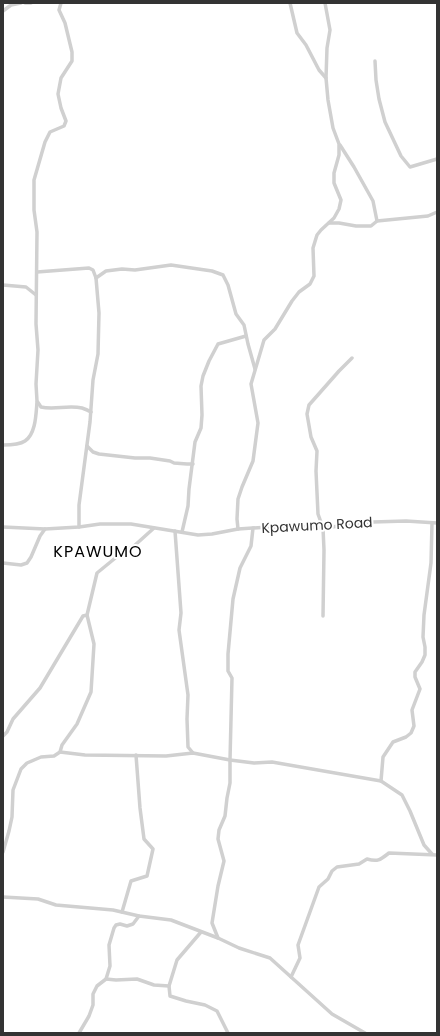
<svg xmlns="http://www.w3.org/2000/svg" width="440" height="1036" font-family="Poppins,sans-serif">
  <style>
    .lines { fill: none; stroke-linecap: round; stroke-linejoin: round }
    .street { stroke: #d0d0d0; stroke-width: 3.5 }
    .labels { text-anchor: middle; stroke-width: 4; stroke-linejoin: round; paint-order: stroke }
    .street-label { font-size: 14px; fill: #333; stroke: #fff }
    .quarter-label { font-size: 16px; letter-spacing: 1px; fill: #000; stroke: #fff }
  </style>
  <rect width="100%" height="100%" fill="#fff"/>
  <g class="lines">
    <g class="street">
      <path d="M25,3h6"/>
      <path d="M61,3l-2,7 6,13 7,29v9l-11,17 -3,16 3,14 5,13 -2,5 -14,6 -5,10 -11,38v30l3,22 -1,92 2,26 -2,34 1,17 4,6c13,3 27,-2 41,1 3,1 6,2 9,4"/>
      <path d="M290,3l7,30 9,12 13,25 7,8"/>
      <path d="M3,11l8,-6 10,-2"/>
      <path d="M375,61l1,19 3,19 6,23 16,34 9,11 27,-8"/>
      <path d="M340,145l14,22 19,34 4,20"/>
      <path d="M329,223h10l17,3h15l6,-5 51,-5 9,-4"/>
      <path d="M37,272l52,-4 4,2 3,8 3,35 -1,41 -5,26 -3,42 -11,83v22"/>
      <path d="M96,278l10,-7 16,-2 13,1 36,-5 41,6 11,4 5,10 8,29 8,11 4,19 7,25"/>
      <path d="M3,285l23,2 10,8"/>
      <path d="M3,445c7,0 16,0 22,-4 11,-7 11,-28 12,-39"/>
      <path d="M87,446l6,6 6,2 36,4h15l20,3 4,2 13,1h6"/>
      <path d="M3,527l42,2 34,-2 21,-3h31l67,11 14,-1 26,-5 31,-2 26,-1 28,2 50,-6 33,-1 31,2"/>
      <path d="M238,529l-1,-10 1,-20 4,-12 11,-26 5,-38 -7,-39 13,-44 11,-11 17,-28 7,-9 11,-8 4,-8 -1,-28 4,-13 4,-5 13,-12 5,-9 2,-9 -7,-17v-10l5,-18v-11l-6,-16 -5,-28 -2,-22 1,-30 3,-18 -5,-27"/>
      <path d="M175,531l6,82 -2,17 9,65 -1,24 1,28 5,6"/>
      <path d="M182,532l6,-26 1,-17 6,-47 6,-14 1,-13 -1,-29 2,-10 6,-15 9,-17 28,-8"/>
      <path d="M3,563l18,2 6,-2 4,-6 9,-21 5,-7"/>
      <path d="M323,616l1,-66 -1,-22 -5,-14 -2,-43 1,-20 -6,-14 -4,-23 2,-9 30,-34 13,-13"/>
      <path d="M3,736l4,-4 6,-13 27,-31 43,-72 4,-1 10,-42 22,-18 15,-9 20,-18"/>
      <path d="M60,752l25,3 81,1 27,-3 37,7 24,3 18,-1 109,19 21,14 8,16 14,34 8,9"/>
      <path d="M381,781l2,-24 10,-15 13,-5 5,-4 3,-7 -2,-16 8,-21 -5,-12v-5l7,-10 3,-7v-8l-2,-10 1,-22 7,-52 1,-40"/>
      <path d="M3,852l6,-21 3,-14 1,-27 8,-21 6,-6 14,-6 13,-1 6,-4 2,-7 15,-21 14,-32 3,-48 -7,-29"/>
      <path d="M3,897l35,2 18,6 57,5 26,6 32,4 47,18 21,10 31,10 62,56 33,19"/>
      <path d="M122,912l9,-31 16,-5 6,-27 -9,-10 -4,-31 -4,-53"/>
      <path d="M201,932l-24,28 -8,26 1,10 16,5 19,4 12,6 11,22"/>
      <path d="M218,938l-6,-15 6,-37 6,-25 -6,-22 1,-9 6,-14 2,-18 3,-15v-23l2,-82 -4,-7v-17l5,-55 7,-31 11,-22 2,-18"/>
      <path d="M291,977l9,-19 -2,-13 21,-58 9,-8 4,-8 5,-4 22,-3 8,-5c11,3 13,1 22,-6l48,2"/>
      <path d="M106,979l10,1 21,-1 17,6 15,1"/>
      <path d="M79,1033l10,-17 4,-11v-11l4,-8 9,-7 4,-13 -1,-21 5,-17 2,-3 4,-1 7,2 6,-2 6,-8"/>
    </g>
  </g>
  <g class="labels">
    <g class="street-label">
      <text transform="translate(317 525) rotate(-3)" y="5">Kpawumo Road</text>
    </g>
    <g class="quarter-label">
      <text x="98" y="557">KPAWUMO</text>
    </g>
  </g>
  <rect width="440" height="1036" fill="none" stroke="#333333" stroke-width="8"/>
</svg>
